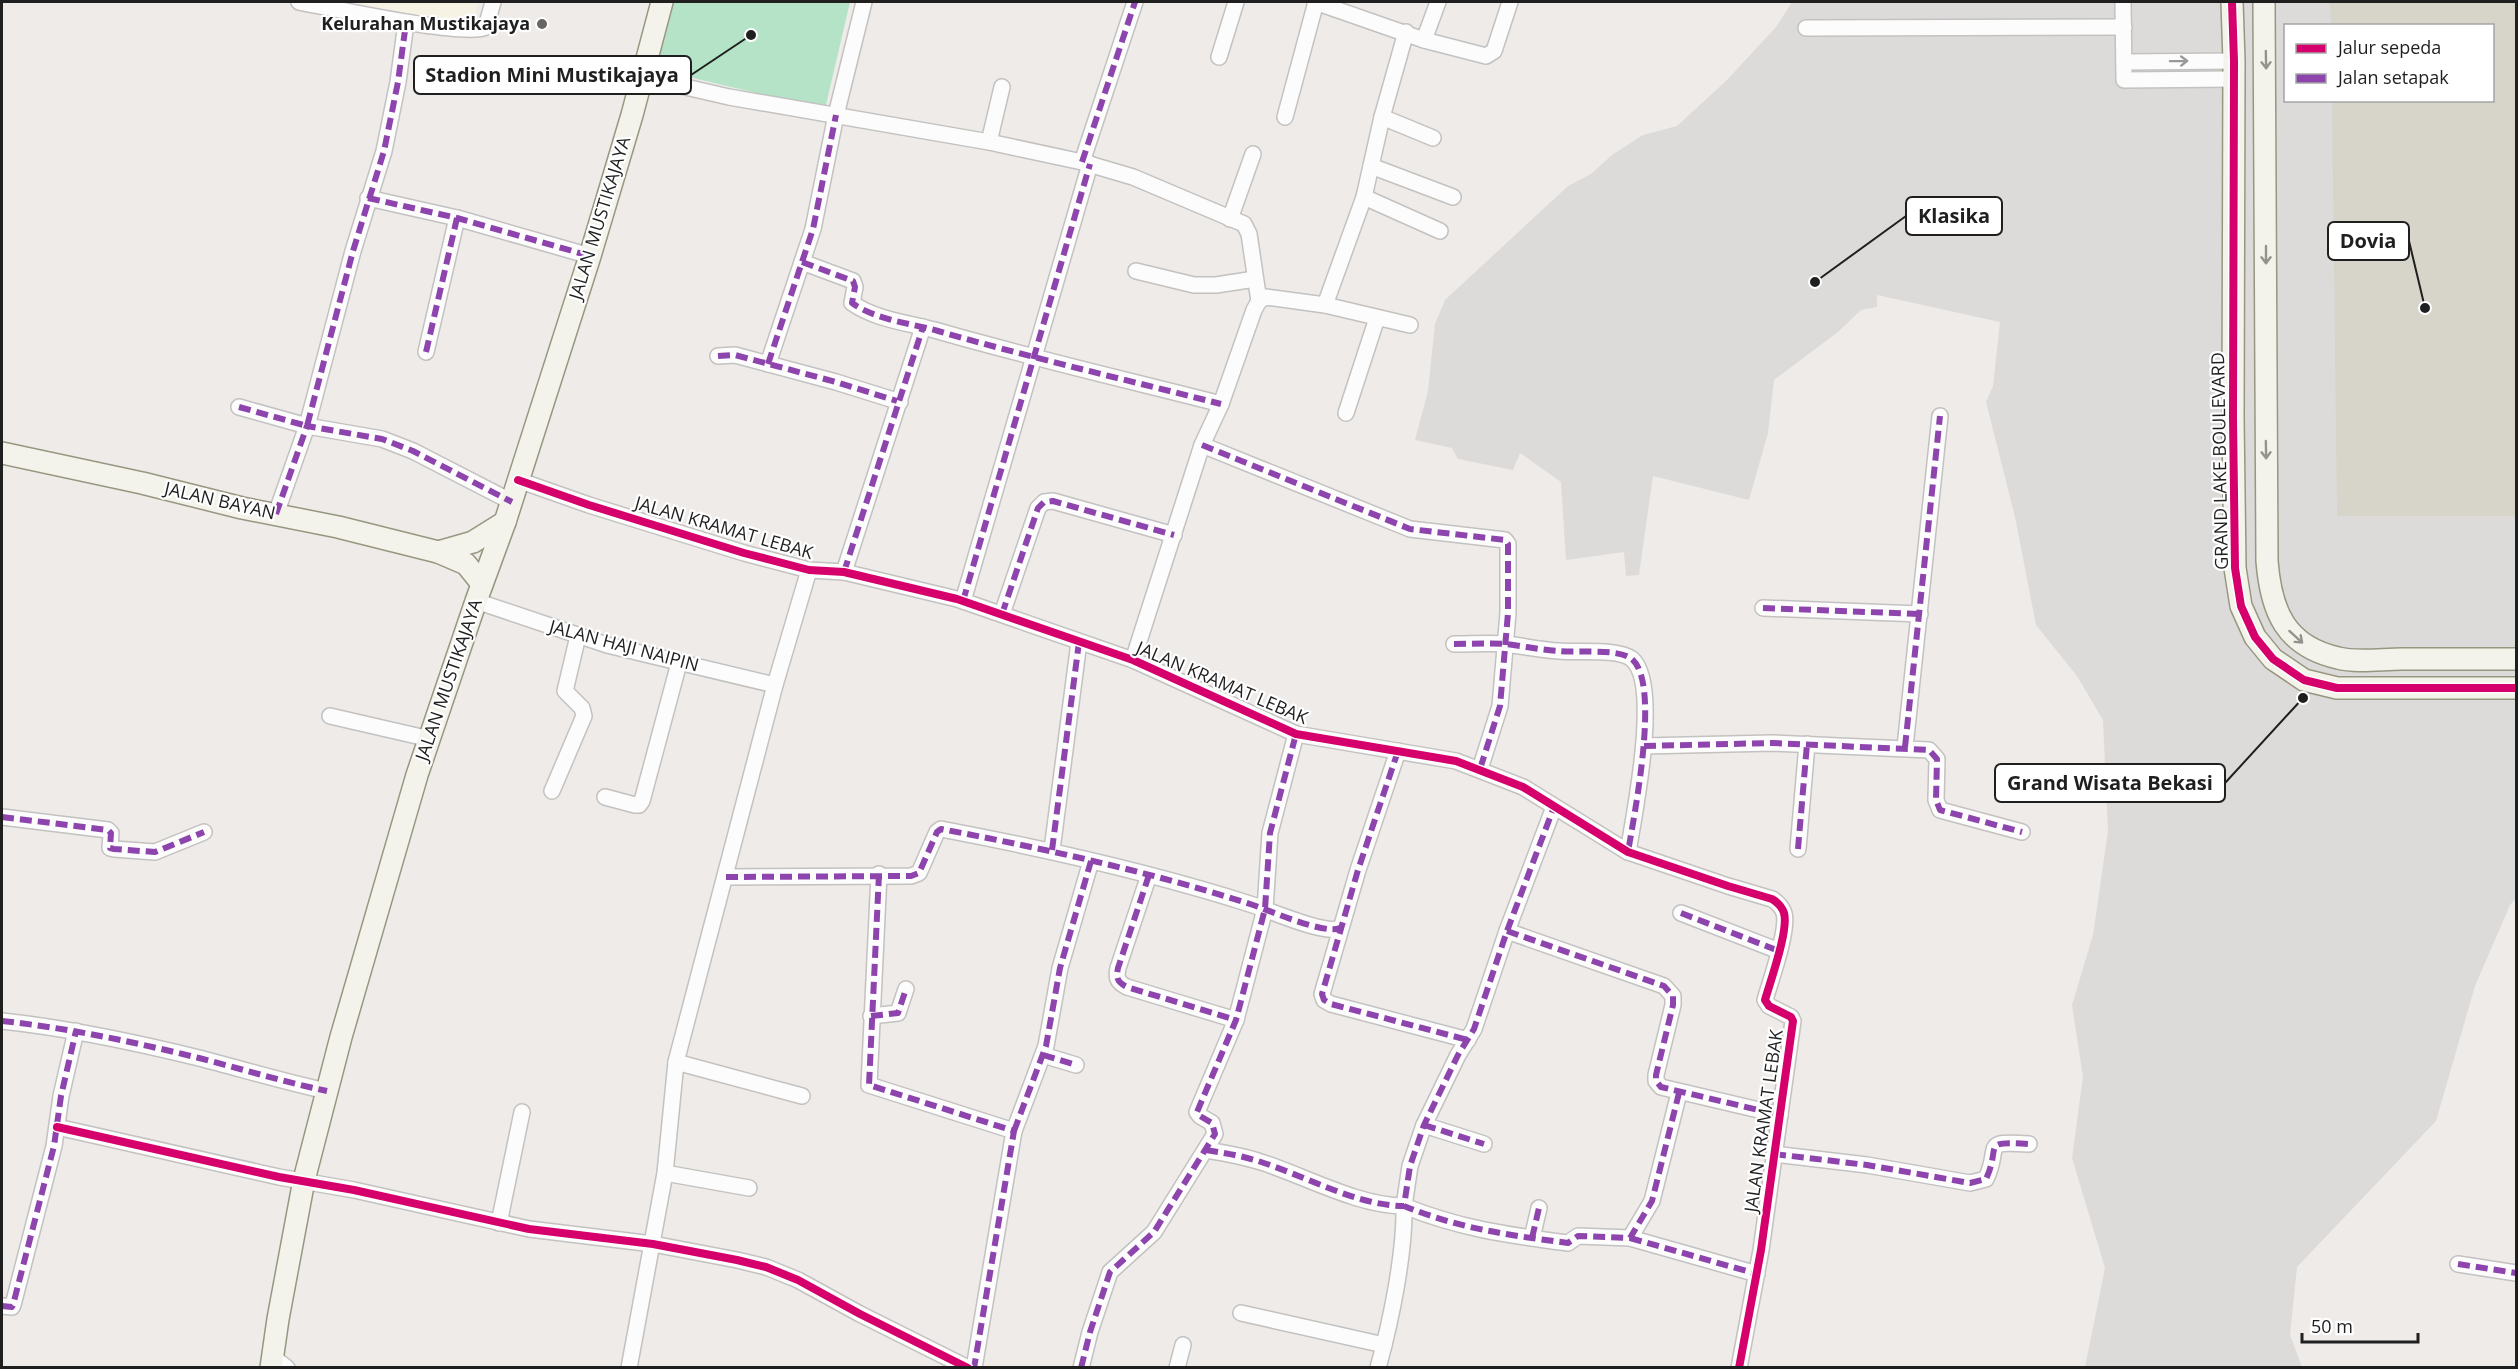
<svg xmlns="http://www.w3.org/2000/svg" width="2518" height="1369" font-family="'Open Sans',sans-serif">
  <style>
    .residential { fill: #dddbda; fill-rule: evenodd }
    .education { fill: #f7f3e4 }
    .construction { fill: #d7d4ca }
    .pitch { fill: #b5e3c8 }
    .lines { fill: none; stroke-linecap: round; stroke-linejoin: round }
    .street-casing { stroke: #c3c2c0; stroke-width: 18 }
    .secondary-casing { stroke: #989680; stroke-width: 24 }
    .street { stroke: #fcfcfc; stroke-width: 15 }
    .secondary { stroke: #f3f3eb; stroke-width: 21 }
    .quiet { stroke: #8e44ad; stroke-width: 6; stroke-dasharray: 12 6; stroke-linecap: butt }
    .cycleway-casing { stroke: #fff; stroke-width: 11 }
    .cycleway { stroke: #d6006c; stroke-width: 8 }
    .oneway { stroke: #94948f }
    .oneway2 { stroke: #999 }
    .poi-dot { fill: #676665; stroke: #fff; stroke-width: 2 }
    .labels { text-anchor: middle; stroke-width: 4.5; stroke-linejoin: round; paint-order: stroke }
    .poi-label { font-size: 18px; font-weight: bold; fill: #1f1f1f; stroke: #fff; text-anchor: end }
    .street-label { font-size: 18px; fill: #1f1f1f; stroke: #fff }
    .leader { fill: none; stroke: #1f1f1f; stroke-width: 2 }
    .callout-dot { fill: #1f1f1f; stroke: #fff; stroke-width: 2 }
    .callout { fill: #fff; stroke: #1f1f1f; stroke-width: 2 }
    .callout-label { font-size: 20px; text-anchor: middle; font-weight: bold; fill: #1f1f1f }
  </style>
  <rect width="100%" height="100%" fill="#eeebe8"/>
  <path class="residential" d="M1792,2h724v896l-6,7 -35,81 -39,135 -139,146 -7,68 12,32h-217l20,-99 -33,-110 11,-81 -11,-72 21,-70 15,-104 -5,-111 -26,-44 -41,-51 -21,-108 -29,-115 7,-16 7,-64 -123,-27v12l-16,3 -23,22 -64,48 -6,53 -19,67 -96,-24 -14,99 -13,1 -2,-24 -58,8 -5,-78 -41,-29 -7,17 -55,-11 -6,-11 -37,-8 13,-49 7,-67 10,-24 123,-114 23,-12 21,-19 31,-20 34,-9 49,-45 50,-54zM2286,26h206v74h-206z"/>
  <path class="education" d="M352,2h126l-6,25z"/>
  <path class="construction" d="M2330,2h186v514h-179l-5,-415 160,-1v-74l-161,-1z"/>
  <path class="pitch" d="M667,2h183l-25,107 -174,-41z"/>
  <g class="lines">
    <defs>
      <g id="street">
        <path d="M299,2c30,5 166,36 187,25l7,-25"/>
        <path d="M1315,2l109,38 62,16 8,-5 16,-49"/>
        <path d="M2123,2l1,78 110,-1"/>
        <path d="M1806,28l318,-1"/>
        <path d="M1424,40l14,-38"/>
        <path d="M1219,57l17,-55"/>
        <path d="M2124,62l110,-1"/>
        <path d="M642,77l87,20 260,45 93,20 51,15 111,47 5,10 10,67"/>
        <path d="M1285,117l31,-115"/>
        <path d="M1382,117l51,21"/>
        <path d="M989,142l13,-55"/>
        <path d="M1082,162l53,-160"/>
        <path d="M1371,166l82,31"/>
        <path d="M1364,197l76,34"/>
        <path d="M368,198l89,20 133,38"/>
        <path d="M1230,219l23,-65"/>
        <path d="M802,262l51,19 2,6 -3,16c24,17 58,20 86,28 94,27 189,49 283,73"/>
        <path d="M1136,271l58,14h22l39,-6"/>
        <path d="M1325,305l85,20"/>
        <path d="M426,352l31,-134"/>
        <path d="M718,356l17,-1 101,27 64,20"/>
        <path d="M768,364l45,-135 23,-114 28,-113"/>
        <path d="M239,407l68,19 46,-175 31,-100 14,-69 8,-59"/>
        <path d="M1346,413l31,-95"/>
        <path d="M1202,445l208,84 95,11 3,4v69l-8,93 -20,63"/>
        <path d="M518,480l71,25 155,48 65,17 35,2 113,27 176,61 163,74 160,27 67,26 105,65 100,34 44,13c5,3 10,8 12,14 5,17 -14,69 -19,87l4,6 22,11 2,4 -32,229 -22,118"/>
        <path d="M276,514l31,-88 75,13 31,12 99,51"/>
        <path d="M844,572l79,-245"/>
        <path d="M476,601l131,44 168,40"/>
        <path d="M963,601l127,-437"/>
        <path d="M1763,608l157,6"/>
        <path d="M1002,614l36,-106 6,-6 9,-1 121,34"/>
        <path d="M1454,644c17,0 34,-1 51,0 18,2 36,6 54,7 18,2 59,-3 73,8 29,25 2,156 -4,193"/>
        <path d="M1133,660l69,-215 19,-41 33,-94 5,-9 7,-4 59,8 39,-108 18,-80 24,-85"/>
        <path d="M330,716l100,23"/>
        <path d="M1644,746l128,-3 157,7 8,9 -1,41 4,10 82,22"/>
        <path d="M1905,747l35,-331"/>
        <path d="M1398,751l-40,119 -36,124 2,6 7,4 137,36"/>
        <path d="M552,791l32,-75 -2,-8 -17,-17 13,-55"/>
        <path d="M605,797l30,8h4l3,-4 37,-138"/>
        <path d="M1554,807l-47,124 -33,98 -16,26 -34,70 -14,41 -6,40c57,23 104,29 164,37l10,-7 52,2 22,-37 27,-108"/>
        <path d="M2,817l106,13 3,3 -1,15 4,1 41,3 49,-20"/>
        <path d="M1798,849l9,-105"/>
        <path d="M1052,850l27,-208"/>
        <path d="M879,874l-10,211 145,46 -40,237"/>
        <path d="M1149,875l-31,93c-2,10 -1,14 9,19l109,33"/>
        <path d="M726,877l185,-1 8,-3 18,-41 4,-3c105,20 210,43 312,76 18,6 72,30 87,23"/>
        <path d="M1681,913l98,38"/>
        <path d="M1507,931l157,55 9,10v9l-17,70v6l5,6 119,28"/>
        <path d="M871,1016l27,-3 8,-24"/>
        <path d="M2,1021c66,7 132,21 197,37 43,11 85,24 128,33"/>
        <path d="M1043,1055l33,10"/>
        <path d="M676,1062l126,34"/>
        <path d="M1424,1125l60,19"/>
        <path d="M57,1127l222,50 75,13 175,39 124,15 84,16 29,7 32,13 62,34 108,54"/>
        <path d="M1014,1131l32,-85 14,-78 31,-107"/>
        <path d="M1206,1150c19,3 37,6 55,12 44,14 97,44 143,44 1,47 -13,115 -26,162"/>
        <path d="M1774,1154l93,11 103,18 16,-4c16,-34 -7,-38 43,-35"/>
        <path d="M665,1173l84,15"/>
        <path d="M499,1223l23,-111"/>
        <path d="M1532,1238l7,-30"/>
        <path d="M1630,1238l127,36"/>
        <path d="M2458,1264l58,9"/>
        <path d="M2,1306l10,1 1,-2 41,-159 7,-50 15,-65"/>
        <path d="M1241,1313l143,32"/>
        <path d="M273,1357l14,11"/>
        <path d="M629,1368l36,-195 11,-111 99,-377 34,-115"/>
        <path d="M1081,1368l9,-36 20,-60 44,-40 61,-98 -3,-11 -12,-7 -3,-4 39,-92 29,-111 5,-76 26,-99"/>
        <path d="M1177,1368l6,-23"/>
      </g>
      <g id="secondary">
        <path d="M2232,2l2,59 -1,357 2,150 6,38 14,31 18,22 31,21 33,8h179"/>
        <path d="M2264,2l3,559c4,50 18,85 71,97 19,5 44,1 64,1 38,0 76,0 114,0"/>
        <path d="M2,453l140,30 100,25 96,19 100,25 28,12 16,20"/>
        <path d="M438,552l35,-10 32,-20"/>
        <path d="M271,1368l7,-49 26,-139 37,-143 76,-262 59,-174 29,-79 85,-266 42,-141 30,-113"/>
      </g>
    </defs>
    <use href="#street" class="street-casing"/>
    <use href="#secondary" class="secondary-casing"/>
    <use href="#street" class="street"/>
    <use href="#secondary" class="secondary"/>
    <g class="quiet">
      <path d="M1082,162l53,-160"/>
      <path d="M368,198l89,20 133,38"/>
      <path d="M802,262l51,19 2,6 -3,16c24,17 58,20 86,28 94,27 189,49 283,73"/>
      <path d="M426,352l31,-134"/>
      <path d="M718,356l17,-1 101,27 61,19"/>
      <path d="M768,364l45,-135 23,-114"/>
      <path d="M239,407l68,19 46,-175 31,-100 14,-69 8,-59"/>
      <path d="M1202,445l208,84 95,11 3,4v69l-8,93 -20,63"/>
      <path d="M276,514l31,-88 75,13 31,12 99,51"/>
      <path d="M844,572l79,-245"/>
      <path d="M963,601l127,-437"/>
      <path d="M1763,608l157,6"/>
      <path d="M1002,614l36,-106 6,-6 9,-1 121,34"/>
      <path d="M1454,644c17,0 34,-1 51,0 18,2 36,6 54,7 18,2 59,-3 73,8 29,25 2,156 -4,193"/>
      <path d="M1644,746l128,-3 157,7 8,9 -1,41 4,10 82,22"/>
      <path d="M1905,747l35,-331"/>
      <path d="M1398,751l-40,119 -36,124 2,6 7,4 137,36"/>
      <path d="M1559,810l-5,-3 -47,124 -33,98 -16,26 -34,70 -14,41 -6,40c57,23 104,29 164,37l10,-7 52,2 22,-37 27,-108"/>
      <path d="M2,817l106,13 3,3 -1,15 4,1 41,3 49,-20"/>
      <path d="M1798,849l9,-105"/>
      <path d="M1052,850l27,-208"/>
      <path d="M879,874l-10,211 145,46 -40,237"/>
      <path d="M1149,875l-31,93c-2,10 -1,14 9,19l109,33"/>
      <path d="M726,877l185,-1 8,-3 18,-41 4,-3c105,20 210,43 312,76 18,6 72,30 87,23"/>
      <path d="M1681,913l98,38"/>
      <path d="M1507,931l157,55 9,10v9l-17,70v6l5,6 119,28"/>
      <path d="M871,1016l27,-3 8,-24"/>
      <path d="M2,1021c66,7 132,21 197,37 43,11 85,24 128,33"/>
      <path d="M1043,1055l33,10"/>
      <path d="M1424,1125l60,19"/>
      <path d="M1014,1131l32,-85 14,-78 31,-107"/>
      <path d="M1206,1150c19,3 37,6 55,12 44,14 97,44 143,44"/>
      <path d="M1774,1154l93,11 103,18 16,-4c16,-34 -7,-38 43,-35"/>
      <path d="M1532,1238l7,-30"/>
      <path d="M1630,1238l127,36"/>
      <path d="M2458,1264l58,9"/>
      <path d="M2,1306l10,1 1,-2 41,-159 7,-50 15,-65"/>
      <path d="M1081,1368l9,-36 20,-60 44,-40 61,-98 -3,-11 -12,-7 -3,-4 39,-92 29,-111 5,-76 26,-99"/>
    </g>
    <defs>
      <g id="cycleway">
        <path d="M2232,2l2,59 -1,357 2,150 6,38 14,31 18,22 31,21 33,8h179"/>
        <path d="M518,480l71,25 155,48 65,17 35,2 113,27 176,61 163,74 160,27 67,26 105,65 100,34 44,13c5,3 10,8 12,14 5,17 -14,69 -19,87l4,6 22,11 2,4 -32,229 -22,118"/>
        <path d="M57,1127l222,50 75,13 175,39 124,15 84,16 29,7 32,13 62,34 108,54"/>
      </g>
    </defs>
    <use href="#cycleway" class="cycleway-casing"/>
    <use href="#cycleway" class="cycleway"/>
  </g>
  <defs><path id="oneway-shaft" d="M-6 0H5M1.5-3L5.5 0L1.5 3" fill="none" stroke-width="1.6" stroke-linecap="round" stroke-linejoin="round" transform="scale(1.5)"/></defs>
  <g class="oneway">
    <use href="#oneway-shaft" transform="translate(2266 60) rotate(89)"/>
    <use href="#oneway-shaft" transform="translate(2266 255) rotate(90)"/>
    <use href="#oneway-shaft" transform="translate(2266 450) rotate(89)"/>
    <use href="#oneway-shaft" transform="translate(2296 637) rotate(42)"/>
  </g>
  <use class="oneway2" href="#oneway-shaft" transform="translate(2179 61) rotate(-1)"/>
  <circle class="poi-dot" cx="542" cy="24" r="6"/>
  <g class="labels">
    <g class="poi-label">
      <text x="530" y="30">Kelurahan Mustikajaya</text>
    </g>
    <g class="street-label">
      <text transform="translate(600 218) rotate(-73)" y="6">JALAN MUSTIKAJAYA</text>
      <text transform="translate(2220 461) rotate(-91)" y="6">GRAND LAKE BOULEVARD</text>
      <text transform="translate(220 501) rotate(13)" y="6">JALAN BAYAN</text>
      <text transform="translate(724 528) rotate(16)" y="6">JALAN KRAMAT LEBAK</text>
      <text transform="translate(624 646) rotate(15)" y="6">JALAN HAJI NAIPIN</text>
      <text transform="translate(449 680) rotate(-71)" y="6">JALAN MUSTIKAJAYA</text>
      <text transform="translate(1222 683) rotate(23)" y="6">JALAN KRAMAT LEBAK</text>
      <text transform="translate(1764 1121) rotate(-82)" y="6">JALAN KRAMAT LEBAK</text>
    </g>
  </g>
  <path class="leader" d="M751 35L691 75M1815 282L1906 216M2425 308L2409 241M2303 698L2225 783"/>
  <g class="callout-dot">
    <circle cx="751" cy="35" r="6"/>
    <circle cx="1815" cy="282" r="6"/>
    <circle cx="2425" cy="308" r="6"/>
    <circle cx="2303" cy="698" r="6"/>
  </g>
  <g class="callout">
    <rect x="414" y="56" width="277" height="38" rx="6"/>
    <rect x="1906" y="197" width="96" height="38" rx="6"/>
    <rect x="2328" y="222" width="81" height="38" rx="6"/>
    <rect x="1995" y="764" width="230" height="38" rx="6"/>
  </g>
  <g class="callout-label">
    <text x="552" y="82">Stadion Mini Mustikajaya</text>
    <text x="1954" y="223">Klasika</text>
    <text x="2368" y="248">Dovia</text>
    <text x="2110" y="790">Grand Wisata Bekasi</text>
  </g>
  <rect width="2518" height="1369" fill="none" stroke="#1f1f1f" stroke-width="6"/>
  <rect x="2284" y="24" width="210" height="78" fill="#ffffff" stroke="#a5a5a5" stroke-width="1.5"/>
  <rect x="2296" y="44" width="30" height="9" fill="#d6006c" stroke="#a5a5a5" stroke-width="1.5"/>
  <text x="2338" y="54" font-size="18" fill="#1f1f1f">Jalur sepeda</text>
  <rect x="2296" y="74" width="30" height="9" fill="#8e44ad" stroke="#a5a5a5" stroke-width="1.5"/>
  <text x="2338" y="84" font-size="18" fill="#1f1f1f">Jalan setapak</text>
  <path d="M2302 1333v9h116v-9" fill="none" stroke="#1f1f1f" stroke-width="3"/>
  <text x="2311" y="1333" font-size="18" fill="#1f1f1f" stroke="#ffffff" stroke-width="4.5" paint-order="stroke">50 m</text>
</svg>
